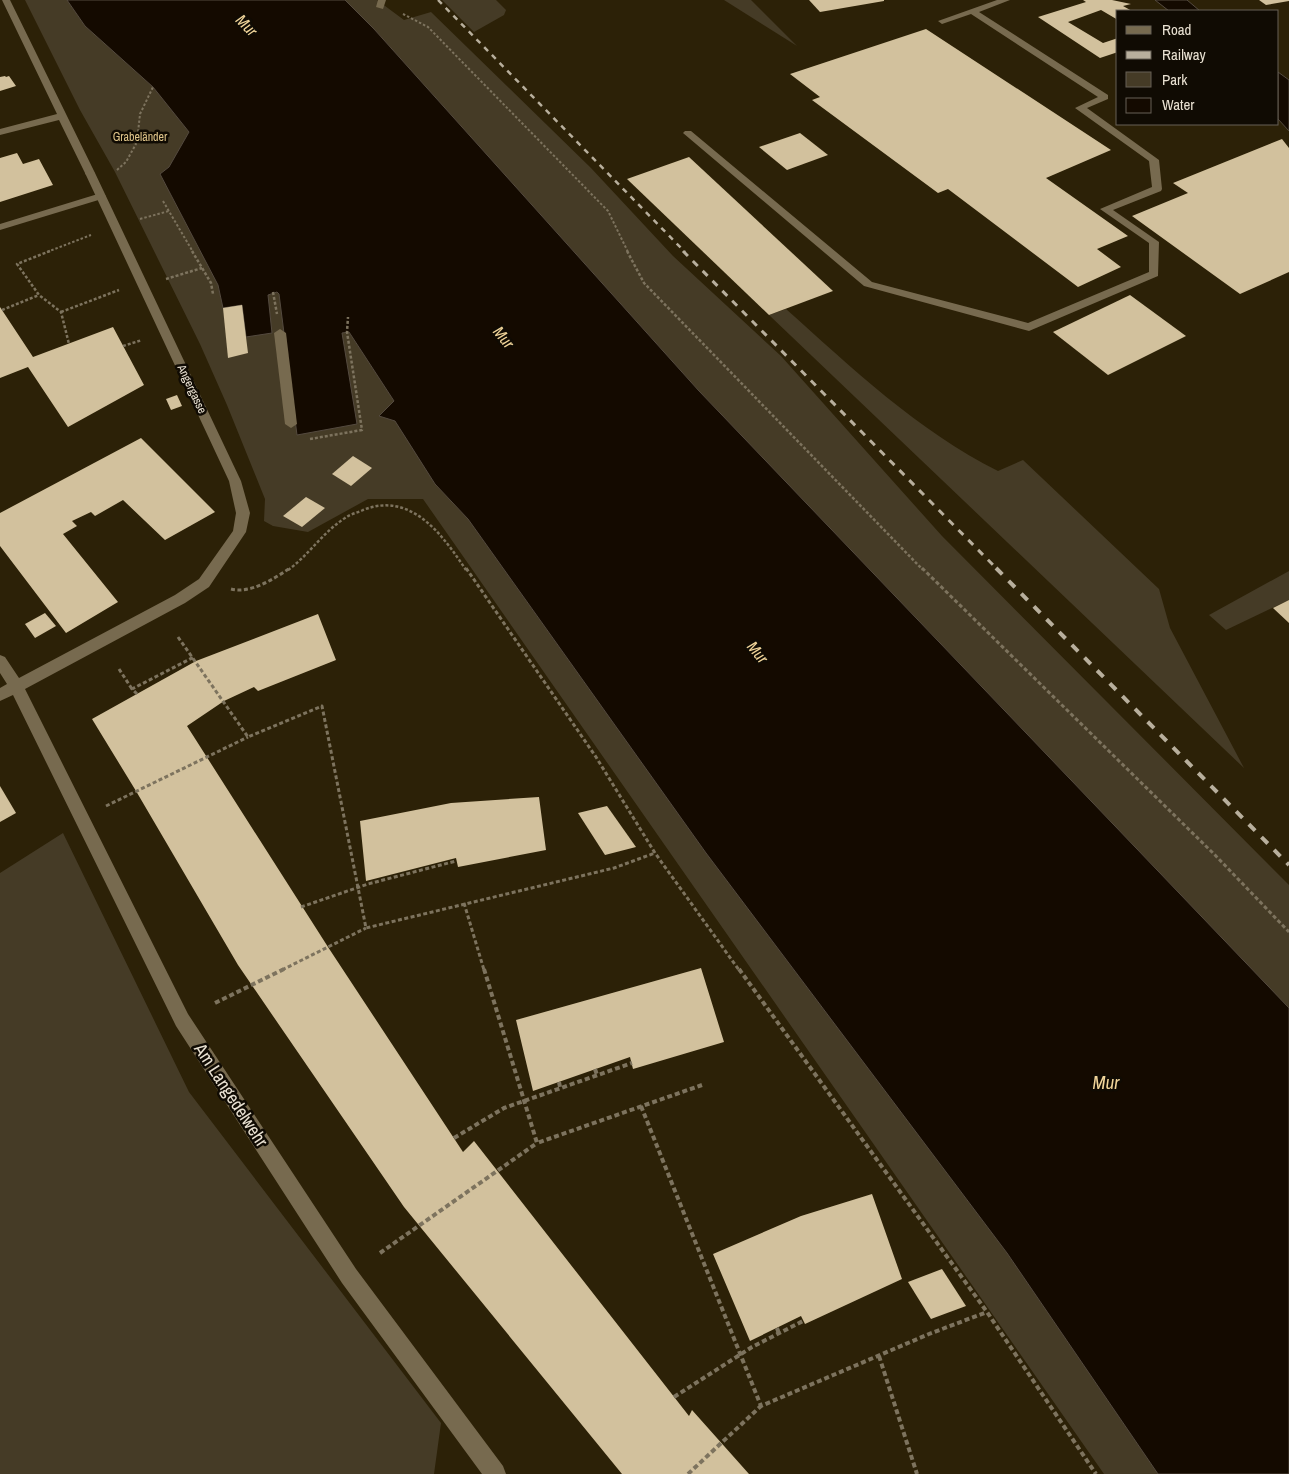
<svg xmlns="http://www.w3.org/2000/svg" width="1289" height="1474" font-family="'Archivo Narrow',sans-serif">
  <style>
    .green { fill: #453b26 }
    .water { fill: #140a00; stroke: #544a3f }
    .building { fill: #d2c19d }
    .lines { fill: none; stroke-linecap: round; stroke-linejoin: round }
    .path-far3 { stroke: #7d735e; stroke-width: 2; stroke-dasharray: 2.5 2; stroke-linecap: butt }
    .path-far2 { stroke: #7d735e; stroke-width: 2.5; stroke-dasharray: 3 2; stroke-linecap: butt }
    .path-far1 { stroke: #7d735e; stroke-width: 3; stroke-dasharray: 4 2.5; stroke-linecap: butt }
    .path { stroke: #7d735e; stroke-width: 4; stroke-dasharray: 5 3; stroke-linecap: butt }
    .lane { fill: #776a4f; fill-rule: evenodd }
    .street { fill: #776a4f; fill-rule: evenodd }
    .rail-far2 { stroke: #b8af9d; stroke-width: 2.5; stroke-dasharray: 5.5 5.5; stroke-linecap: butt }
    .rail-far1 { stroke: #b8af9d; stroke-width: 3; stroke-dasharray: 7 7; stroke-linecap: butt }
    .rail { stroke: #b8af9d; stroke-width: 4; stroke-dasharray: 9 9; stroke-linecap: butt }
    .labels { text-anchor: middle; stroke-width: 5; stroke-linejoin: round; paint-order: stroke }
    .far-park-label { font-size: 12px; fill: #e0c58a; stroke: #100b03 }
    .far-street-label { font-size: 12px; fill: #e9e1d2; stroke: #100b03 }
    .water-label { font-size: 16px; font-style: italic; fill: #f1d59a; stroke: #100b03 }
    .near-street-label { font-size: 18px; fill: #e9e1d2; stroke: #100b03 }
    .near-water-label { font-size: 19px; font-style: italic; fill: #f1d59a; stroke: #100b03 }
  </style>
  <rect width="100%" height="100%" fill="#2c2107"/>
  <g class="green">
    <path d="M25,0h42l18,26 68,61 36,45 -20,36 -9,6 58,111 5,22 54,-15 72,40 45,69 -14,15 15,4 40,64 33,35 238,334 301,400 151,221h-54l-681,-975h-55l-60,33 -35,-6 -9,-5 1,-22 -38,-94 -27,-61 -85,-172 -35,-62z"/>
    <path d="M345,0h32l27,20 27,-8 160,156 82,88 108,100 161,180 347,349v123l-590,-617 -325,-362z"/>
    <path d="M442,0h54l10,10 -2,5 -30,17z"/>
    <path d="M724,0h27l46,46z"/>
    <path d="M786,309c66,59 132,122 212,162l25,-11 136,129 11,39 74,140 -475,-453z"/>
    <path d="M1289,571v29l-63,30 -17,-15z"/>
    <path d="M63,833l126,259 252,331 -7,51h-434v-601z"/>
  </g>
  <g class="water">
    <path d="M67,0h278l29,29 325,362 590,617v466h-131l-151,-221 -301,-400 -238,-334 -33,-35 -40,-63 -16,-5 15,-15 -45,-69 -7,1 15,91 -60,11 -18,-141 -2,-2 -9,3 4,38 -26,4 -4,-32 -19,3 -5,-23 -58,-111 9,-7 20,-35 -36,-45 -68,-61z"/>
    <path d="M1155,0h32l13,11h-31z"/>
    <path d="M1278,72l11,8v51l-11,-12z"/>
  </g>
  <g class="building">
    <path d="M809,0h75v1l-64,11z"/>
    <path d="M1083,0h29l19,4 -8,2 9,5h-14v9l-17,-10 -33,12 35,21 15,-5v14l-18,6 -62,-41 48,-15z"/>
    <path d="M1259,0h30v1l-23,4z"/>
    <path d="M926,29l185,121 -65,28 82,58 -31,13 24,18 -43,20 -130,-98 -10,4 -126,-93 8,-3 -30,-23z"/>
    <path d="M5,76l1,1 3,-1 7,10 -16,5v-14z"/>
    <path d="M800,133l28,22 -41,15 -28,-23z"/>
    <path d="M1282,139l7,9v124l-49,22 -108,-78 56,-23 -15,-10z"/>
    <path d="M17,153l6,11 16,-5 14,26 -53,17v-44z"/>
    <path d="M689,157l144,134 -64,24 -142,-136z"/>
    <path d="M1130,295l56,41 -78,39 -55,-43z"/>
    <path d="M242,305l6,48 -20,5 -5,-50z"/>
    <path d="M0,307l33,50 80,-30 31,58 -76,42 -40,-60 -28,11z"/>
    <path d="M177,395l5,11 -11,4 -5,-11z"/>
    <path d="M141,438l74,74 -50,28 -42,-40 -28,16 -4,-4 -19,9 5,5 -14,8 55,68 -52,31 -66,-87v-33z"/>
    <path d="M353,456l19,12 -21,18 -19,-12z"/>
    <path d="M306,497l19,11 -23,19 -19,-11z"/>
    <path d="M1289,600v23l-16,-15z"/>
    <path d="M45,613l11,13 -21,12 -10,-14z"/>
    <path d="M318,614l18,46 -78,31 -4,-4 -30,14 -37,25 141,221 135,205 11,-11 215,275 3,-6 57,64h-127l-218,-267 -166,-242 -102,-174 -44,-72 104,-58z"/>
    <path d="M0,786l16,27 -16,9z"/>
    <path d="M539,797l7,53 -88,17 -2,-9 -90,23 -6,-60 91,-18z"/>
    <path d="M607,806l29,41 -31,8 -27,-42z"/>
    <path d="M701,968l23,74 -91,27 -3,-12 -97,34 -17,-71z"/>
    <path d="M872,1194l30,85 -97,45 -4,-8 -51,25 -37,-87 88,-38z"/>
    <path d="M942,1269l24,37 -35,13 -23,-37z"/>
  </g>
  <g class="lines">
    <g class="path-far3">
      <path d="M403,14l25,13 180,184 20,41"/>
      <path d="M117,170l9,-8 11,-20 3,-28 13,-27"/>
      <path d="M163,201l30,51"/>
      <path d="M140,219l29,-8"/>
      <path d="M47,252l44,-17"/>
    </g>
    <g class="path-far2">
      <path d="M50,251l-33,13 22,31 22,17 8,32"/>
      <path d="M192,251l19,32 2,11"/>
      <path d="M627,251l17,32 279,287"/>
      <path d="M166,279l36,-11"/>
      <path d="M273,292l4,22"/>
      <path d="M2,310l37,-15"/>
      <path d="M61,312l58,-22"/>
      <path d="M123,346l19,-6"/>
      <path d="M310,439l52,-9 -15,-98 1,-15"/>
      <path d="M288,570c21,-15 35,-38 57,-52 5,-4 12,-5 18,-8 48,-19 79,24 103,60"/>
    </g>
    <g class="path-far1">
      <path d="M466,568l130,189 59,96 84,117"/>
      <path d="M922,568l293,287 74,77"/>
      <path d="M231,589c19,5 43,-10 59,-21"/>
      <path d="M178,637l70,100 74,-31 44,222 248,-60 41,-15"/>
      <path d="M119,669l13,20"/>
      <path d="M137,694l-5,-5 62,-32"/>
      <path d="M106,806l142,-69"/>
      <path d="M464,903l20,67"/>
      <path d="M301,907l67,-23 88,-23"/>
      <path d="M282,970l84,-42"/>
    </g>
    <g class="path">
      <path d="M484,969l53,174 165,-58"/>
      <path d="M739,969l248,343 109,162"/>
      <path d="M215,1003l69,-34"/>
      <path d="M595,1069l2,6"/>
      <path d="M559,1082l1,5"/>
      <path d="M641,1106l120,300 168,-72 58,-22"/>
      <path d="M454,1138l50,-30 128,-45"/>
      <path d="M380,1253l157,-110"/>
      <path d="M777,1328l2,6"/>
      <path d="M879,1356l38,118"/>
      <path d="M674,1397l78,-50 51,-26"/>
      <path d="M688,1474l73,-68"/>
    </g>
    <g class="lane">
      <path d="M2,0h8l85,173 -1,2h-8l-1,-2 -26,-53 -59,15v-6l57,-15z"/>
      <path d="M378,0h8l-3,9 -7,-2z"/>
      <path d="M997,0h13l-31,12 129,83v4l-21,9 72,52 3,29 -1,2 -48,19 46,32 -1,34 -129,55 -165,-45 -181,-153 2,-2h6l181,151 156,41 121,-51v-29l-49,-34 52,-22 -3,-26 -74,-53 23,-11 -127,-83 -29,10 -4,-3z"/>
      <path d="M101,193l5,3 -1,2 -105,32v-6z"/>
      <path d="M280,329l6,4 11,91 -6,4 -6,-4 -11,-91z"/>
    </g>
    <path class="street" d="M90,170l5,3 146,308 9,32 -4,19 -37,55 -24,16 -160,86 163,325 168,255 147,197 3,8h-24l-140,-191 -166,-257 -163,-331 -13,6v-13l7,-4 -7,-11v-18l5,2 14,21 156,-83 24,-16 34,-48 3,-18 -7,-32 -144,-308z"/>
    <path class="rail-far2" d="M438,0l247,252"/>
    <path class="rail-far1" d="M683,251l315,319"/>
    <path class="rail" d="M996,568l293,297"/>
  </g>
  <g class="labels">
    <g class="far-park-label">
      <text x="140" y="141">Grabeländer</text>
    </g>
    <g class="far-street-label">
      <text transform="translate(192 389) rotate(65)" y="4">Angergasse</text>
    </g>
    <g class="water-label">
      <text transform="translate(247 25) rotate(46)" y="6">Mur</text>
      <text transform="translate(504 337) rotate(51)" y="6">Mur</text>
      <text transform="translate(758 652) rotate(51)" y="6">Mur</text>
    </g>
    <g class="near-street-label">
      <text transform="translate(231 1095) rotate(57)" y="6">Am Langedelwehr</text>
    </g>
    <g class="near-water-label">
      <text x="1106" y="1089">Mur</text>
    </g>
  </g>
  <rect x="1116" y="10" width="162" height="115" fill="#100b03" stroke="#676156"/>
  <rect x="1126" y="26" width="25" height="8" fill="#776a4f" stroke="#676156"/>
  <text x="1162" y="35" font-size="15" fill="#e9e1d2">Road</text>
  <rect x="1126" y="51" width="25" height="8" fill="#b8af9d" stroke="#676156"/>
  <text x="1162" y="60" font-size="15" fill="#e9e1d2">Railway</text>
  <rect x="1126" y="72" width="25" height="15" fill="#453b26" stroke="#676156"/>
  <text x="1162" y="85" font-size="15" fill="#e9e1d2">Park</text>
  <rect x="1126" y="98" width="25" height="15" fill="#140a00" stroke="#676156"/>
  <text x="1162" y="110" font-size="15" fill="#e9e1d2">Water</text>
</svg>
